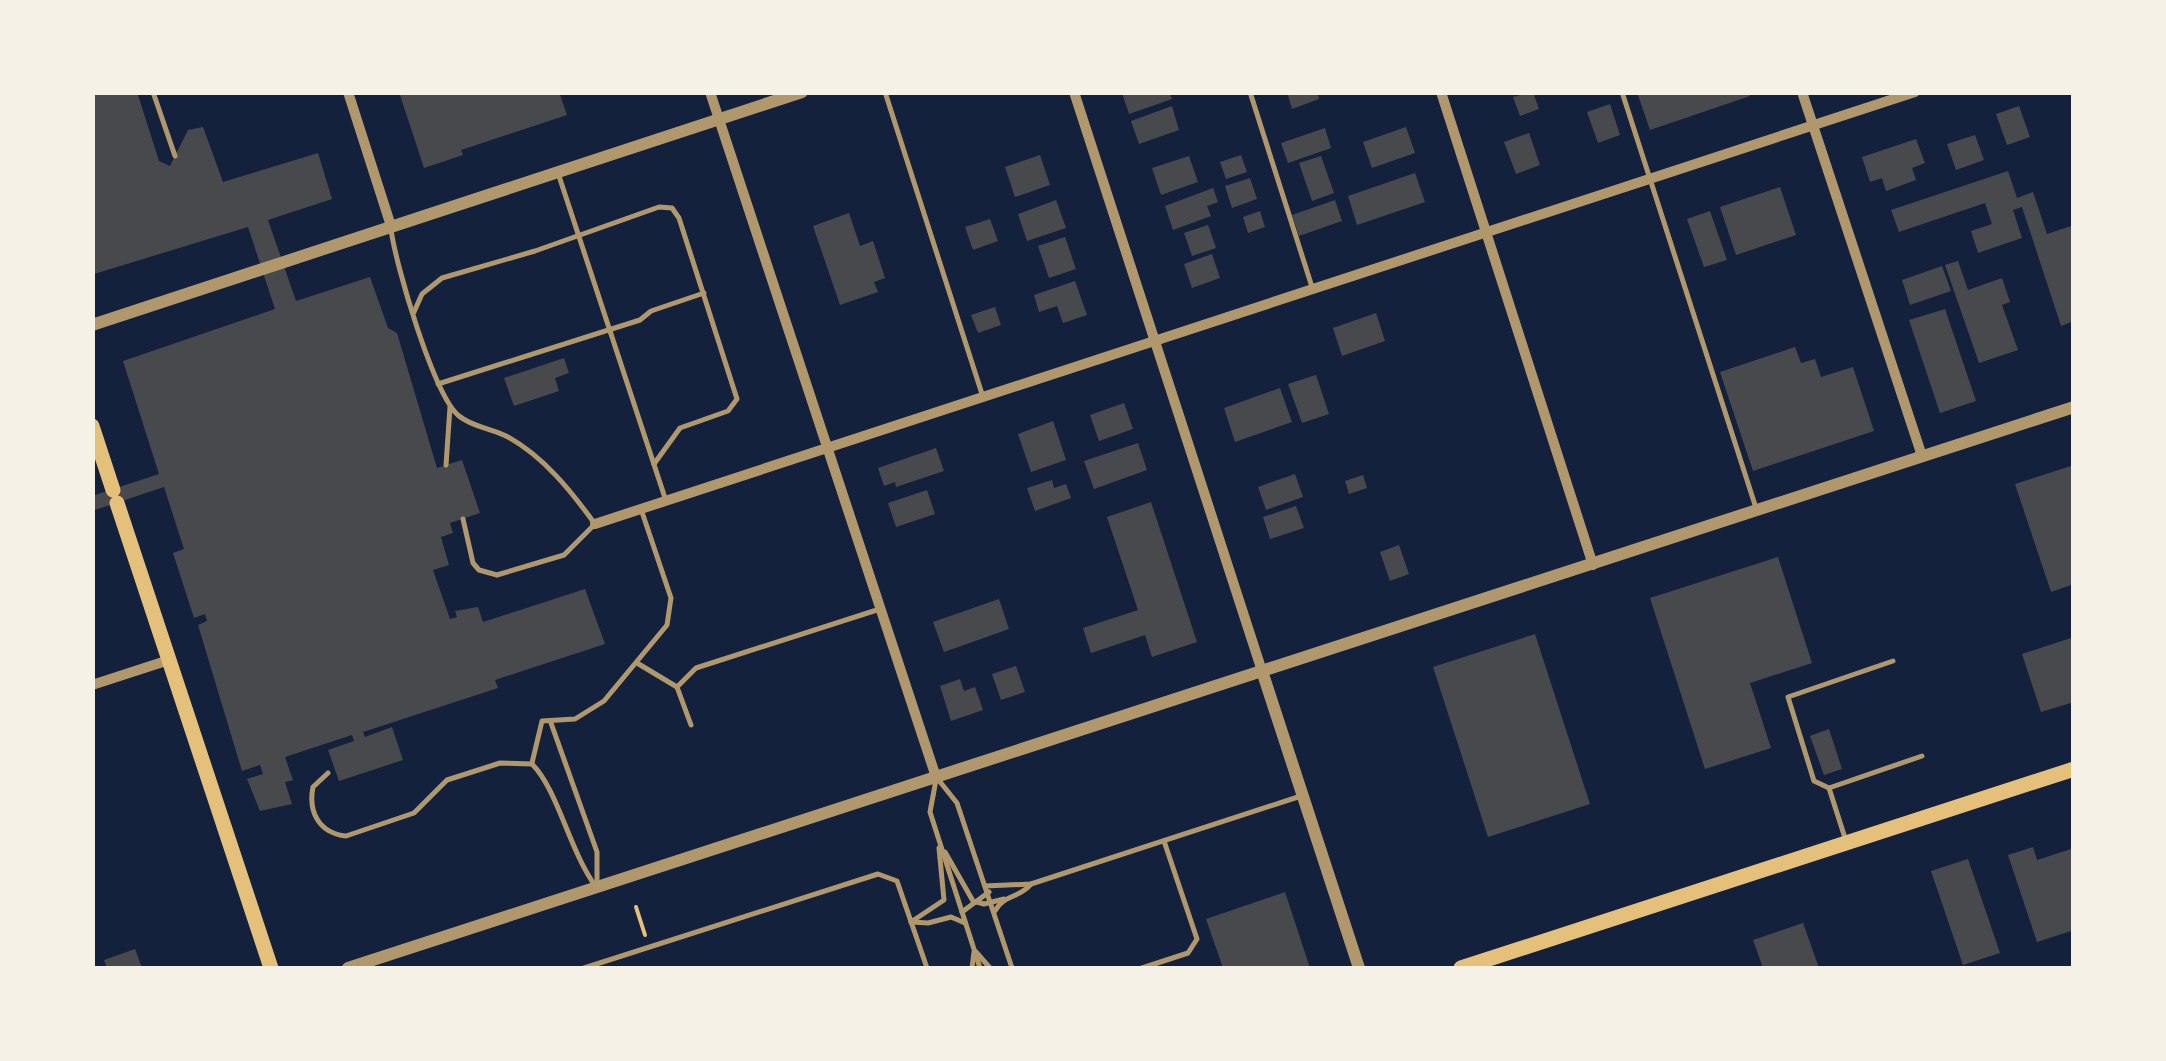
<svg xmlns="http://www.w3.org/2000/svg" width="2166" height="1061" font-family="Signika,sans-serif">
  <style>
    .building { fill: #48494c }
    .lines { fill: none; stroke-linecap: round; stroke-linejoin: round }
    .path { stroke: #e5c07b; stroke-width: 4 }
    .service { stroke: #b1986c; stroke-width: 5 }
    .minor { stroke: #b1986c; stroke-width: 10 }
    .tertiary { stroke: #b1986c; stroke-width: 12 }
    .primary { stroke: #e5c07b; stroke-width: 15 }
  </style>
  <rect width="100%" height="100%" fill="#14213d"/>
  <g class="building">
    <path d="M92,92h45l22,69 11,5 18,-36 15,-3 20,55 95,-29 14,46 -64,21 28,81 74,-24 18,51 9,5 40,135 25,-8 18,53 -30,10 3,10 -12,4 8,28 -16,5 17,49 7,-2 -2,-6 23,-4 5,15 102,-33 20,55 -110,36 3,8 -135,44 2,5 27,-10 11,33 -64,21 -11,-31 26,-9 -2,-6 -67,22 8,23 -8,2 7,22 -32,7 -13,-32 16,-5 -3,-9 -18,6 -44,-146 9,-4 -2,-7 -11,4 -21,-65 11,-4 -20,-62 -72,24v-15l67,-22 -36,-113 152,-52 -27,-82 -154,47z"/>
    <path d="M399,92h160l8,23 -106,35 2,5 -39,13z"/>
    <path d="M1169,92l3,7 -43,15 -7,-21z"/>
    <path d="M1287,92h30l2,7 -27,10z"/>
    <path d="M1533,92l6,17 -19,7 -7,-19z"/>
    <path d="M1637,92h112l1,4 -100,34z"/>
    <path d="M1610,104l10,31 -22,8 -11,-31z"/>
    <path d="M1172,106l7,24 -40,14 -8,-23z"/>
    <path d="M2019,106l11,31 -23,8 -11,-31z"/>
    <path d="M1406,127l9,26 -43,15 -9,-26z"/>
    <path d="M1325,128l6,20 -43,15 -7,-20z"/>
    <path d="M1529,133l11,32 -24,9 -12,-32z"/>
    <path d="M1975,135l9,25 -28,10 -9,-26z"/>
    <path d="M1916,139l9,24 -13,5 4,12 -30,11 -4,-13 -12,4 -8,-25z"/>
    <path d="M1040,155l10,30 -35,12 -10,-30z"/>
    <path d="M1241,155l6,17 -21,7 -6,-17z"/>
    <path d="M1189,156l9,26 -37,13 -9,-27z"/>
    <path d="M1321,156l13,37 -22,8 -13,-38z"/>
    <path d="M2008,171l9,27 16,-6 14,42 24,-8 3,95 -13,5 -39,-119 -9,3 9,28 -44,15 -7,-22 21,-7 -7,-21 -86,29 -8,-22z"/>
    <path d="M1415,173l10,29 -68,23 -9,-29z"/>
    <path d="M1250,178l7,21 -25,9 -7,-22z"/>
    <path d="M1780,187l16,48 -60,20 -16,-48z"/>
    <path d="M1213,188l5,14 -11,4 4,10 -38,14 -8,-24z"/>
    <path d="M1056,200l10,28 -39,13 -9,-27z"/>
    <path d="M1335,200l7,21 -43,15 -7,-21z"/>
    <path d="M1260,211l5,16 -17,6 -5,-16z"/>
    <path d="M1710,211l17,49 -23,7 -17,-48z"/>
    <path d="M849,213l11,33 13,-5 12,37 -11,4 4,10 -38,13 -27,-79z"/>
    <path d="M990,219l8,22 -25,9 -8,-23z"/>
    <path d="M1208,225l8,23 -24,8 -8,-23z"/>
    <path d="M1065,237l11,32 -27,9 -11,-32z"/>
    <path d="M1212,254l8,24 -28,10 -8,-24z"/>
    <path d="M1958,261l10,29 34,-12 8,24 -8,3 16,45 -39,13 -34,-98z"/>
    <path d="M1942,266l9,25 -41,14 -8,-25z"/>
    <path d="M1075,281l12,34 -24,8 -6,-17 -18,6 -5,-17z"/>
    <path d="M995,307l6,18 -23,8 -7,-18z"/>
    <path d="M1945,309l31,92 -36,12 -31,-93z"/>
    <path d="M1376,313l9,28 -43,15 -9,-28z"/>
    <path d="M1795,347l6,16 14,-4 6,18 32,-10 21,64 -121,40 -33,-99z"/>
    <path d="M564,358l5,15 -14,5 4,13 -45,15 -10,-28z"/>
    <path d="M1316,375l13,39 -27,9 -14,-39z"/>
    <path d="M1280,388l12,34 -57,20 -11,-34z"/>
    <path d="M1124,403l9,26 -34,12 -9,-26z"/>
    <path d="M1053,421l13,39 -35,12 -13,-38z"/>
    <path d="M1138,443l9,27 -53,19 -10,-28z"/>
    <path d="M936,448l8,23 -48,16 -1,-5 -11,4 -6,-18z"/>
    <path d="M2074,465v119l-23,8 -36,-108z"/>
    <path d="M1295,474l8,23 -37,13 -8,-23z"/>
    <path d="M1363,475l4,13 -18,6 -4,-13z"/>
    <path d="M1052,480l2,8 12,-4 5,14 -36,13 -8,-23z"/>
    <path d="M927,490l8,24 -39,13 -8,-24z"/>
    <path d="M1151,502l46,140 -45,15 -7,-22 -54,18 -8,-25 55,-18 -31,-93z"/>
    <path d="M1296,506l8,22 -34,11 -7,-22z"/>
    <path d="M1399,545l10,29 -19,7 -10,-29z"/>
    <path d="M1778,557l34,106 -62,20 21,65 -66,21 -55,-171z"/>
    <path d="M999,599l10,30 -65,23 -11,-30z"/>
    <path d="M1535,634l55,170 -102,33 -55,-170z"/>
    <path d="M2071,638l3,64 -33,10 -19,-58z"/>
    <path d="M1016,666l9,26 -24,8 -9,-26z"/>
    <path d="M960,679l4,12 11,-4 8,23 -32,11 -11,-35z"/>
    <path d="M1829,729l13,40 -18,6 -14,-39z"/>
    <path d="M2033,847l4,13 37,-12v82l-37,12 -29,-87z"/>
    <path d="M1968,859l32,94 -37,12 -32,-94z"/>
    <path d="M1285,892l25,76h-87l-17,-49z"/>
    <path d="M1803,923l16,45h-56l-10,-28z"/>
    <path d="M135,949l7,19h-35l-3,-8z"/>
  </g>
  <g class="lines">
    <path class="path" d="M636,907l9,28"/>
    <g class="service">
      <path d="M153,92l22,64"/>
      <path d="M885,92l97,302"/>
      <path d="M1250,92l62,195"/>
      <path d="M1622,92l134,416"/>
      <path d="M559,176l107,325"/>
      <path d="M391,229c4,34 43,167 68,187 13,11 34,13 49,21 36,20 63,54 87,87l-31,31 -67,20 -18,-5 -6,-7 -10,-44"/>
      <path d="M414,312l8,-18 20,-16 93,-27 124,-44 13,1 7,10 58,181 -9,12 -48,17 -26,36"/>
      <path d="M438,384l202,-64 11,-9 53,-18"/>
      <path d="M446,465l4,-58"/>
      <path d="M1893,661l-105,36 26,84 15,7 93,-32"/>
      <path d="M637,663l40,24 14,38"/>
      <path d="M677,687l19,-19 184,-59"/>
      <path d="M551,723l46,129v33"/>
      <path d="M532,763l10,-42 33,-2 29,-18 63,-76 4,-27 -29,-86"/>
      <path d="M328,773l-15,14c-5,25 6,46 33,49l68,-23 33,-33 53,-17 32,1c26,26 37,86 64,123"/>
      <path d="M937,778l20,25 55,165"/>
      <path d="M936,780l-6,32 50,156"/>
      <path d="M1829,788l16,50"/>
      <path d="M945,852l28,49 11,3 20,-5"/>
      <path d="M985,886l46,-2 270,-88"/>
      <path d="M995,911c8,-16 25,-13 36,-27"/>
      <path d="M962,912l27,-20"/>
      <path d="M911,922l33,-22 -5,-52"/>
      <path d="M911,922l17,1 23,-6 14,6"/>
      <path d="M976,952l14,16"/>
      <path d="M584,968l294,-94 19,7 30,87"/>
      <path d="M972,968l2,-16"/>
      <path d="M1142,968l46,-15 9,-14 -33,-98"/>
    </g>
    <g class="minor">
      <path d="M348,92l43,134"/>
      <path d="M710,92l226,685"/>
      <path d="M1074,92l188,579"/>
      <path d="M1441,92l152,473"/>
      <path d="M1802,92l120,364"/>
      <path d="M595,524l1320,-432"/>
      <path d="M92,685l77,-25"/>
    </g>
    <g class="tertiary">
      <path d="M92,325l710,-233"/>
      <path d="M1262,671l97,297"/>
      <path d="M348,968l1726,-561"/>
    </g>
    <g class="primary">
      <path d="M92,426l21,64"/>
      <path d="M117,503l154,465"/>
      <path d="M1461,968l613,-199"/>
    </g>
  </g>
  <rect width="2166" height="1061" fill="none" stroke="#f6f1e7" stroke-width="190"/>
</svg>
